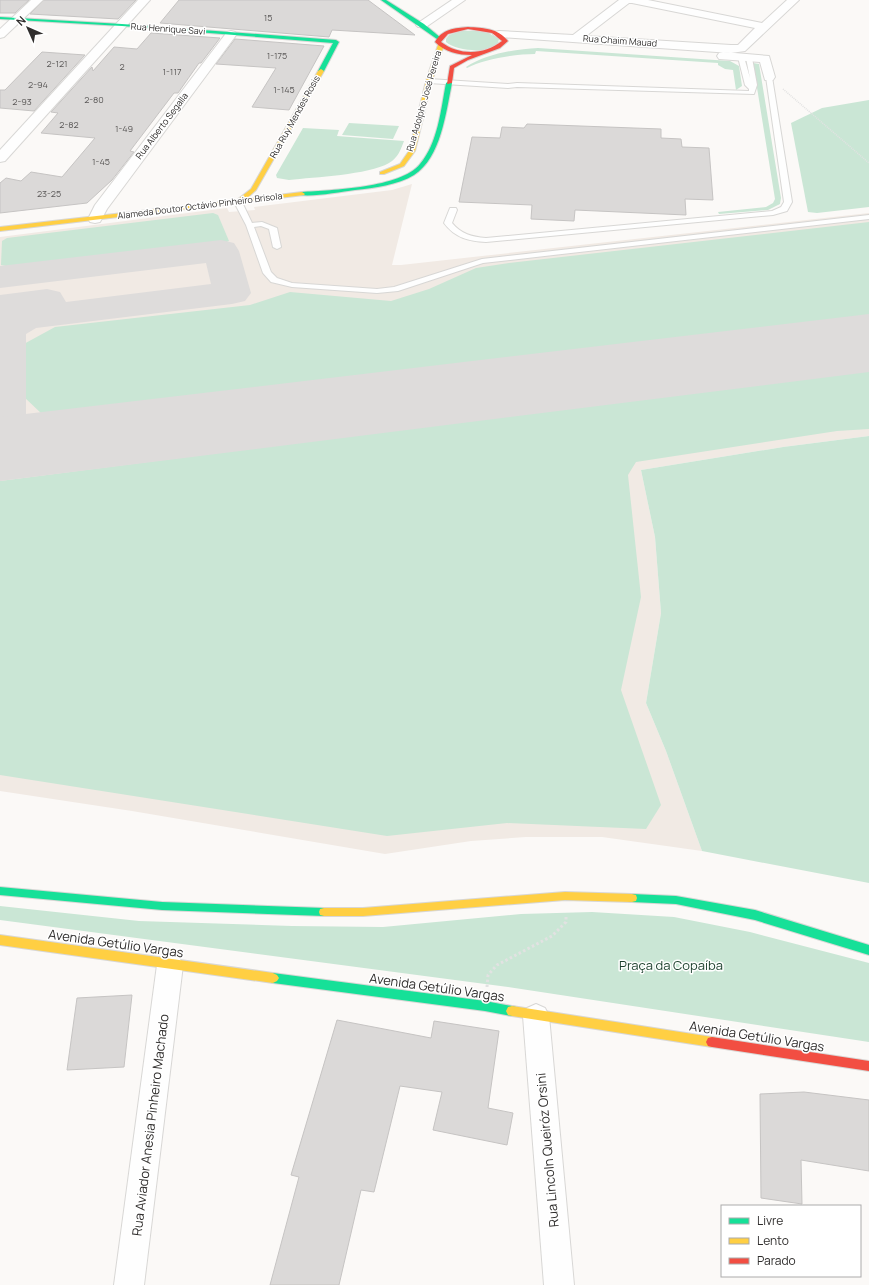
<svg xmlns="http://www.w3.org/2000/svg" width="869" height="1285" font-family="Manrope,sans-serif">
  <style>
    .built { fill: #f1eae4 }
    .green { fill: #cae6d5 }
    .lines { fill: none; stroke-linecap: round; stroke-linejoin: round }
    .taxiway { fill: #dedcdb; fill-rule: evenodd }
    .runway { fill: #dedcdb; fill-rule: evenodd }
    .building { fill: #dbd9d8; stroke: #c6c4c3 }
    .lane-casing { stroke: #d8d7d5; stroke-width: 2 }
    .street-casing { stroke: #d8d7d5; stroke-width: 2 }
    .fast-casing { stroke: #d8d7d5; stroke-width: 2 }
    .slow-casing { stroke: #d8d7d5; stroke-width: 2 }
    .jam-casing { stroke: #d8d7d5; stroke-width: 2 }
    .path-far1 { stroke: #e2e2e2; stroke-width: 1.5; stroke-dasharray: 1 1; stroke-linecap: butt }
    .path { stroke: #e2e2e2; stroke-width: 3; stroke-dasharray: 2.5 2.5; stroke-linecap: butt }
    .lane { fill: #fefefe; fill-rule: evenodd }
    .street { fill: #fefefe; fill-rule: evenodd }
    .fast { fill: #16e098; fill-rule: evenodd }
    .slow { fill: #ffcf43; fill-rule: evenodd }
    .jam { fill: #f24e42; fill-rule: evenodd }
    .labels { text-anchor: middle; stroke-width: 3; stroke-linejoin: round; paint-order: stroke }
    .number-label { font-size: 9px; fill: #5b5958 }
    .far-street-label { font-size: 9px; fill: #302e2d; stroke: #fff }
    .near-street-label { font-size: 13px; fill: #302e2d; stroke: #fff }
    .near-park-label { font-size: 13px; fill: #1b3f2c; stroke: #fff }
  </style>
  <rect width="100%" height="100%" fill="#fbf9f7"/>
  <path class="built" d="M412,184l-20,81h9l468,-52v223l-86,11 -142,23 14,67 6,76 -15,90 20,48 36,100 -100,-14h-76l-55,4 -86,13 -253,-43 -132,-20v-554l227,-29 2,4 26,-2 -1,-3 138,-17z"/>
  <g class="green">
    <path d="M461,31h24l14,8c-1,17 -44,12 -53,3v-3l3,-4z"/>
    <path d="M538,48l192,13 9,5 3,20 -6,4 -3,-20 -8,-1 -7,-4v-2l-182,-12 -1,3c-19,0 -51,5 -68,14l-1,-1c20,-13 49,-18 72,-19z"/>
    <path d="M753,63l6,1 22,134 -1,6 -12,6 -49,4 -1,-2 48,-5 7,-4 2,-4z"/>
    <path d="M869,100v107l-52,6 -9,-1 -17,-89 31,-15z"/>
    <path d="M349,123l50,3 -6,13 -51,-4z"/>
    <path d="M303,128l36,2 -2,6 67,5c-3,8 -6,17 -15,22 -21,12 -74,14 -100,17l-12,-2 -1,-3z"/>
    <path d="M213,213l5,2 11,26 -5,2 -218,23 -5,-1 1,-24 5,-3z"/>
    <path d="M869,222v98l-801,100 -25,-5 -20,-19 -1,-51 33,-18 195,-22 40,-13 101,9 38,-12 47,-21 33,-5z"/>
    <path d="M869,369v60l-32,2 -201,31 -8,13 13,122 -20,93 40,115 -15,24 -139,-6 -120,13 -387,-61v-294z"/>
    <path d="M869,436v447l-167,-32 -36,-100 -20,-48 15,-90 -6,-76 -14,-67 142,-23z"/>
    <path d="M0,906l139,15 153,5 91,1 138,-13 71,-2 82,5 76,15 119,31v79l-361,-55 -508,-67z"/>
  </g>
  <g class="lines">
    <path class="taxiway" d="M221,240l13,3 5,8 12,42 -6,8 -13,3 -196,24 -10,6v85l36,16 6,9 -6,9 -15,4 -15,-4 -32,-15v-143l47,-6 13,3 6,10 145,-18 -5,-21 -206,25v-22z"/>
    <path class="runway" d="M869,314v58l-869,109v-64z"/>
  </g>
  <g class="building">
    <path d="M0,0h29l-14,13h-15z"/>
    <path d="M44,0h92l-18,19 -88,-5z"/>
    <path d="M179,0h189l47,35 -83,-5 -3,7 -169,-14z"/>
    <path d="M151,33l69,5 -19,25h-2l-21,30h-4l-44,58 4,1 -22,28 -25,23 -87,10v-30l6,-5 15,3 10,-9 31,5 33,-39 -54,-5 17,-20 -7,-1 41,-45 1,4 21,-24 23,2z"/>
    <path d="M235,39l89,7 -35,64 -37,-3 24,-39 -60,-4z"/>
    <path d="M42,52l43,3 -51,56 -34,-3v-18h5z"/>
    <path d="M527,124l134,5v9l20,1 1,8 27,1 4,52 -28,-1 1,16 -111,-5 -1,11 -43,-2 1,-14 -73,-3 13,-65 28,1 2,-11 22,1z"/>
    <path d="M132,995l-8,72 -57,3 10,-72z"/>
    <path d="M337,1020l94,18 3,-17 65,10 -11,77 25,5 -6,32 -74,-15 9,-38 -42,-6 -26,106 -13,-2 -22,95h-69l29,-108 -8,-2z"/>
    <path d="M804,1092l65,8v71l-68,-11 1,44 -41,-6 -1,-104z"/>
  </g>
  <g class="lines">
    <defs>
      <g id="lane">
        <path d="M741,55l3,2 6,21 -4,-20 3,-2 3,2 5,27 -3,9 -237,-7 -9,1 -79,-5 -3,-2 3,-2 79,5 9,-1 232,8v-2l-4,-4 -7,-28z"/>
        <path d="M769,75l3,2 20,125 -5,9 -14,4 -287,27c-17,-1 -31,-4 -42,-19l6,-15h6l1,2 -5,13c9,11 20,14 34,15l286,-27 9,-4 3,-5 -18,-125z"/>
        <path d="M235,200h6l11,23 10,-1 15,6 4,19 -4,2 -4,-2 -4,-18 -8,-3 -7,1 17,45 6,6 15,5 85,6 17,-2 88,-28 387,-44v4l-386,44 -85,28 -21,2 -85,-6 -21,-5 -8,-9 -17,-48 -12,-23z"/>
      </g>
      <g id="street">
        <path d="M31,0h12l-39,37 -4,1v-9z"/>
        <path d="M138,0h12l-145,161 -5,1v-12z"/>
        <path d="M452,0h13l-39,27h-8l-2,-2 2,-2z"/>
        <path d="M619,0h29l114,23 25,-23h12l-54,51 -14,2 -232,-16 -4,-1 -2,-2 2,-2 4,-1 74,4zM629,3h3l123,25 -17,17h-7l-145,-9z"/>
        <path d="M231,31l4,1 2,2 -130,175 -7,13 -5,1 -5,-1 -2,-3 7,-14 132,-173z"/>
        <path d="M723,52l46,4 6,21 -2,3h-8l-5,-18 -41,-3 -2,-3 2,-3z"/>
        <path d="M170,954l9,3 4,8 -39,320h-30l43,-320 4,-8z"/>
        <path d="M536,1004l9,4 4,8 25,269h-30l-21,-269 4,-8z"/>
      </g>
      <g id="fast">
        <path d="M381,0h5l38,24 17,14 -4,1z"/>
        <path d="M0,17l122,7 214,16 3,2 -15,29 -3,2 -3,-2 15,-28 -211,-17 -122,-7z"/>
        <path d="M449,81l3,2c-6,29 -11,75 -38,92 -16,10 -40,13 -59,15 -15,2 -41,7 -55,5l-1,-1 3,-2c29,-2 99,-4 118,-28 18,-21 21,-55 26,-81z"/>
        <path d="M0,887l162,15 162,6 4,1 1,3 -1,3 -4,1 -162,-6 -162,-15z"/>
        <path d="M632,894l44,2 79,14 114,35v10l-114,-35 -79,-16 -44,-2 -4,-1 -1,-3 1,-3z"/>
        <path d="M273,973l212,28 27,5 4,1 2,4 -2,4 -4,1 -27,-5 -212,-28 -4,-2 -2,-3 2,-3z"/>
      </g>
      <g id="slow">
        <path d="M441,43l3,2 -12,36 -17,70 -11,15 -20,8h-4v-2l20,-8 9,-13 17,-70 12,-36z"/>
        <path d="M321,69l3,2 -68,119 -10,9 56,-7 3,2 -1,1 -304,36v-4l237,-27 14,-11 67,-118z"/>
        <path d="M565,892l67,2 4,1 1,3 -1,3 -4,1 -67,-2 -202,16h-39l-4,-1 -1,-3 1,-3 4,-1h39z"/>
        <path d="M0,935l273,38 4,2 2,3 -2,3 -4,2 -273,-38z"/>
        <path d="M512,1006l200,31 4,1 2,4 -2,4 -4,1 -200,-31 -4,-1 -2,-4 2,-4z"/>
      </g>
      <g id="jam">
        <path d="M468,27c15,1 30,1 40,14l-8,7 -32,12 -14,8 -2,15 -5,1 3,-18 22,-11c-14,0 -27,-3 -37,-13 7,-13 20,-14 33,-15zM468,29l24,4 10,8c-18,14 -42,15 -61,1l7,-8z"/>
        <path d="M712,1037l157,24v10l-157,-24 -4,-1 -2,-4 2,-4z"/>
      </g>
    </defs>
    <use href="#lane" class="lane-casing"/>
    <use href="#street" class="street-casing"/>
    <use href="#fast" class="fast-casing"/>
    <use href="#slow" class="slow-casing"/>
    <use href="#jam" class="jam-casing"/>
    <path class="path-far1" d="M783,89l86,74"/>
    <path class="path" d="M487,987l1,-12 9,-10 55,-29 14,-14v-6"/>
    <use href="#lane" class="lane"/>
    <use href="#street" class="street"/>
    <use href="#fast" class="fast"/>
    <use href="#slow" class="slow"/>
    <use href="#jam" class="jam"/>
  </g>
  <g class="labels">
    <g class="number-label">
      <text x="268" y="21">15</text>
      <text x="277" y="59">1-175</text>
      <text x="57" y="67">2-121</text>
      <text x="122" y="70">2</text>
      <text x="172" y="75">1-117</text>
      <text x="38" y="88">2-94</text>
      <text x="284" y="93">1-145</text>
      <text x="94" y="103">2-80</text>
      <text x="22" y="105">2-93</text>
      <text x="69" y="128">2-82</text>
      <text x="124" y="132">1-49</text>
      <text x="101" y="165">1-45</text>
      <text x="49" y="197">23-25</text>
    </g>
    <g class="far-street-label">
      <text transform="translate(168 29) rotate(4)" y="3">Rua Henrique Savi</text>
      <text transform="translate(620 41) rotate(4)" y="3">Rua Chaim Mauad</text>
      <text transform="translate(424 101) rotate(-74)" y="3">Rua Adolpho José Pereira</text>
      <text transform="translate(295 117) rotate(-61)" y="3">Rua Ruy Mendes Rosis</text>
      <text transform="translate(162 126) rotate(-53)" y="3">Rua Alberto Segalla</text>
      <text transform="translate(200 206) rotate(-7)" y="3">Alameda Doutor Octávio Pinheiro Brisola</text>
    </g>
    <g class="near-street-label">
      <text transform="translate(116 943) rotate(8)" y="5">Avenida Getúlio Vargas</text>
      <text transform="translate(437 987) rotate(8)" y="5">Avenida Getúlio Vargas</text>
      <text transform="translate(757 1036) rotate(9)" y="5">Avenida Getúlio Vargas</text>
      <text transform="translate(150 1125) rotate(-83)" y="5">Rua Aviador Anesia Pinheiro Machado</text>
      <text transform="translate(547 1150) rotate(-95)" y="5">Rua Lincoln Queiróz Orsini</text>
    </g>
    <g class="near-park-label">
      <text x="671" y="970">Praça da Copaíba</text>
    </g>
  </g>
  <rect x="721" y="1205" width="140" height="72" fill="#ffffff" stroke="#acabab"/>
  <rect x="729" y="1218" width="20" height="6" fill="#16e098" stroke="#acabab"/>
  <text x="757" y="1225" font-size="12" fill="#302e2d">Livre</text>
  <rect x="729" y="1238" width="20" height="6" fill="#ffcf43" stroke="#acabab"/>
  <text x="757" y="1245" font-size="12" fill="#302e2d">Lento</text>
  <rect x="729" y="1258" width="20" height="6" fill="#f24e42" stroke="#acabab"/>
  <text x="757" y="1265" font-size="12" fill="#302e2d">Parado</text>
  <g transform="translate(28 28) rotate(315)" stroke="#ffffff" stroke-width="3" paint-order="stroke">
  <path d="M0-3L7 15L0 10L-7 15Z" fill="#302e2d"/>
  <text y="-6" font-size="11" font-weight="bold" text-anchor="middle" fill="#302e2d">N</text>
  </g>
</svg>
